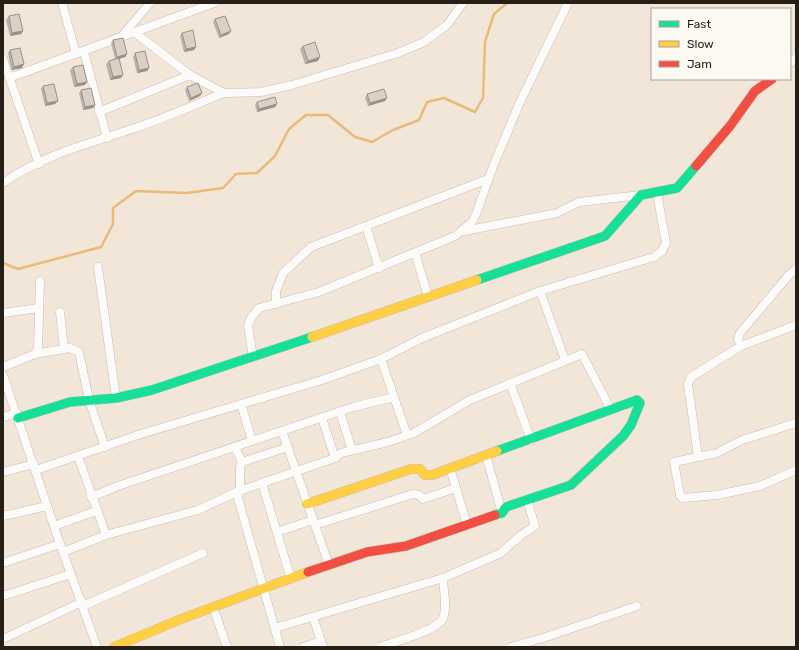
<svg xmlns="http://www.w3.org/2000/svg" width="799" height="650" font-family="Rubik,sans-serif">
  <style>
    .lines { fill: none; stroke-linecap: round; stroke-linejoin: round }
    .stream { stroke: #e9bb7b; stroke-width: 2.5 }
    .street-casing { stroke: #c7beb3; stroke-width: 9 }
    .fast-casing { stroke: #c7beb3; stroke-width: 10 }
    .slow-casing { stroke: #c7beb3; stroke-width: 10 }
    .jam-casing { stroke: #c7beb3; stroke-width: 10 }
    .street { stroke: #fdfbf9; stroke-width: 8 }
    .fast { stroke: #16e098; stroke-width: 9 }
    .slow { stroke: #ffcf43; stroke-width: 9 }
    .jam { stroke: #f24e42; stroke-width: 9 }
    .wall { fill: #bbb3a9 }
    .shaded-wall { fill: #99928a }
    .building { fill: #dad0c5; stroke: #99928a }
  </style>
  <rect width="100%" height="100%" fill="#f2e6d8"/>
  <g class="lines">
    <path class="stream" d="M3,263l15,6 83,-22 12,-23v-16l23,-17 51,2 36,-5 13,-14 21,-1 18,-17 14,-27 17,-14h22l27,22 17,5 21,-12 26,-10 8,-18 17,-4 31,14 8,-14 2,-56 9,-28 13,-11"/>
    <defs>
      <g id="street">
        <path d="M62,3l14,51"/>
        <path d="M134,32l56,43 34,18 37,-1 31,-7 106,-32 26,-11 23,-17 16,-22"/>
        <path d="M122,36l28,-33"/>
        <path d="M84,52l23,86"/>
        <path d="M3,59l36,105"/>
        <path d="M790,63l6,-5"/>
        <path d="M9,78l205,-75"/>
        <path d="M99,112l91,-37"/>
        <path d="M3,183c39,-28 88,-40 132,-55 30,-10 59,-23 89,-35"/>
        <path d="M366,226l13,42"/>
        <path d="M464,231l93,-18 22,-11 62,-7"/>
        <path d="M415,253l13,43"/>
        <path d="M98,267l18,131"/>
        <path d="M540,291l25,69"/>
        <path d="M276,304v-13l7,-18 28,-26 177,-68"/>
        <path d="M60,312l4,36"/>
        <path d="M3,313l36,-5"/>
        <path d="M741,346l-3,-7 2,-6 49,-58 7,-6"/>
        <path d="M35,354l35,-6 9,4 10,48 16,47"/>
        <path d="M253,357l-5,-31 3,-8 8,-10 60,-16 136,-56 17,-14 4,-8 18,-50 26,-62 48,-99"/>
        <path d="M381,359l26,76"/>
        <path d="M3,367l32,-13 3,-5 2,-68"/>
        <path d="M3,375l57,169 37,103"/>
        <path d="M510,383l21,57"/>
        <path d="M241,404l11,37"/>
        <path d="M340,412l12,38"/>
        <path d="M3,417l14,-4"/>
        <path d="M322,418l13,40"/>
        <path d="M796,423l-54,17 -25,13 -43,9 6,33 2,3 35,-3 43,-9 36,-16"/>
        <path d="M282,431l47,134"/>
        <path d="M235,447l7,15 -2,5v21l-2,10 42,149"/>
        <path d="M486,455l16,58"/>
        <path d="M78,456l28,79"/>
        <path d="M698,457l-10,-73 3,-7 50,-31 55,-21"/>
        <path d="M242,462l46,-15"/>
        <path d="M450,468l17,57"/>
        <path d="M36,470l105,-36 181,-54 59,-21 41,-21 118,-47 114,-34 8,-6 4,-8 -9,-50"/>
        <path d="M3,472l31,-8"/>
        <path d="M262,483l29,96"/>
        <path d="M91,497l27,-11 235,-79 41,-10"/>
        <path d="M3,516l44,-10"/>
        <path d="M315,525l98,-31 6,1 4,4 33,-11"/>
        <path d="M54,526l42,-15"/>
        <path d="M277,532l36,-12"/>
        <path d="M63,552l43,-17 92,-25 41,-19 96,-33 6,-5 47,-11 26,-9 56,-33 112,-46 29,56"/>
        <path d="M3,563l57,-19"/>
        <path d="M3,596l68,-22"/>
        <path d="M83,606l120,-53"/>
        <path d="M213,607l14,40"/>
        <path d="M313,617l10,30"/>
        <path d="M275,628l168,-50 58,-25 20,-18 14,-9 -8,-26"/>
        <path d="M3,639l79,-37"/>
        <path d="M303,647l18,-6"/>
        <path d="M380,647c13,-5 58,-16 63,-29 5,-11 0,-29 0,-40"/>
        <path d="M511,647l35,-10 91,-31"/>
      </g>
      <g id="fast">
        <path d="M477,280l128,-44 36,-41 36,-7 19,-22"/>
        <path d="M18,418l52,-16 46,-4 36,-8 160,-53"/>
        <path d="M495,515l7,-2 4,-6 65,-22 52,-49 8,-11 9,-22 -3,-3 -140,51"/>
      </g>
      <g id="slow">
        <path d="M312,337l165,-57"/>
        <path d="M307,504l104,-35h9l5,6h7l65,-24"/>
        <path d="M114,647l67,-28 127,-47"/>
      </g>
      <g id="jam">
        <path d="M696,166l34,-40 25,-35 17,-12"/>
        <path d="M308,572l59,-20 39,-6 89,-31"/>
      </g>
    </defs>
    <use href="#street" class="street-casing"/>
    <use href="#fast" class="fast-casing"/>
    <use href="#slow" class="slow-casing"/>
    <use href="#jam" class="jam-casing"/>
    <use href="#street" class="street"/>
    <use href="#fast" class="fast"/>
    <use href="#slow" class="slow"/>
    <use href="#jam" class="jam"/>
  </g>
  <g class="wall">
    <path d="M9,16l14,15 -2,3 -11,2 -4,-16z"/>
    <path d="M215,19l16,12 -2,3 -10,4 -6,-16z"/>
    <path d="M182,33l14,14 -2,3 -10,2 -4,-16z"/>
    <path d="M113,40l14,14 -2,3 -6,2 2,19 -11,2 -4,-16 3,-3 6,-2 -4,-16z"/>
    <path d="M303,46l15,15 -13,3 -5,-15z"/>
    <path d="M10,50l12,18 -11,2 -3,-17z"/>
    <path d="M135,53l14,15 -2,3 -10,2 -4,-16z"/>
    <path d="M73,67l12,18 -11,2 -4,-17z"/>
    <path d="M43,86l12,18 -10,2 -4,-17z"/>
    <path d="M187,87l13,9 -11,5 -4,-11z"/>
    <path d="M81,90l14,15 -2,3 -10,2 -4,-17z"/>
    <path d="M367,94l18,7 -17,5 -3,-8z"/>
    <path d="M257,102l20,2 -2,3 -18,5 -2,-7z"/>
  </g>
  <g class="shaded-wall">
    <path d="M23,31l-2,3 -11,2 2,-3z"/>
    <path d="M231,31l-2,3 -10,4 2,-3z"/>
    <path d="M196,47l-2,3 -10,2 2,-3z"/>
    <path d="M127,54l-2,3 -10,3 2,-3z"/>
    <path d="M320,57l-2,4 -13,3 3,-3z"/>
    <path d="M24,64l-2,4 -11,2 3,-3z"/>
    <path d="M149,68l-2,3 -10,2 2,-3z"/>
    <path d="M123,75l-2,3 -11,2 3,-3z"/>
    <path d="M87,82l-2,3 -11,2 3,-3z"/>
    <path d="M202,93l-2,3 -11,5 2,-3z"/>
    <path d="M387,98l-2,3 -17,5 2,-3z"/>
    <path d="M58,101l-3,3 -10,2 2,-3z"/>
    <path d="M277,104l-2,3 -18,5 2,-3z"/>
    <path d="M95,105l-2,3 -10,2 2,-3z"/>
  </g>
  <g class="building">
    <path d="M19,14l4,17 -11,2 -3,-17z"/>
    <path d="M225,16l6,15 -10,4 -6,-16z"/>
    <path d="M193,30l3,17 -10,2 -4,-16z"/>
    <path d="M123,38l4,16 -10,3 -4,-17z"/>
    <path d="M315,42l5,15 -12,4 -5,-15z"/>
    <path d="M20,48l4,16 -10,3 -4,-17z"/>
    <path d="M145,51l4,17 -10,2 -4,-17z"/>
    <path d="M119,58l4,17 -10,2 -4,-16z"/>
    <path d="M83,65l4,17 -10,2 -4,-17z"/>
    <path d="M198,83l4,10 -11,5 -4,-11z"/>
    <path d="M54,84l4,17 -11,2 -4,-17z"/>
    <path d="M91,88l4,17 -10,2 -4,-17z"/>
    <path d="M384,89l3,9 -17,5 -3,-9z"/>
    <path d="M275,97l2,7 -18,5 -2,-7z"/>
  </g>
  <rect width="799" height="650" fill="none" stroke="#261f15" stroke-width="8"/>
  <rect x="651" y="8" width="140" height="72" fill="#fcf8f2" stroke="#a6a19a"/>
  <rect x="659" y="21" width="20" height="6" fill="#16e098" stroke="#a6a19a"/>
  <text x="687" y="28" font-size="12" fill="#261f15">Fast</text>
  <rect x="659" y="41" width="20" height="6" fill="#ffcf43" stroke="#a6a19a"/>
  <text x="687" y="48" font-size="12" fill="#261f15">Slow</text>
  <rect x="659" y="61" width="20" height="6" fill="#f24e42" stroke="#a6a19a"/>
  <text x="687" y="68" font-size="12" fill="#261f15">Jam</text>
</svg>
